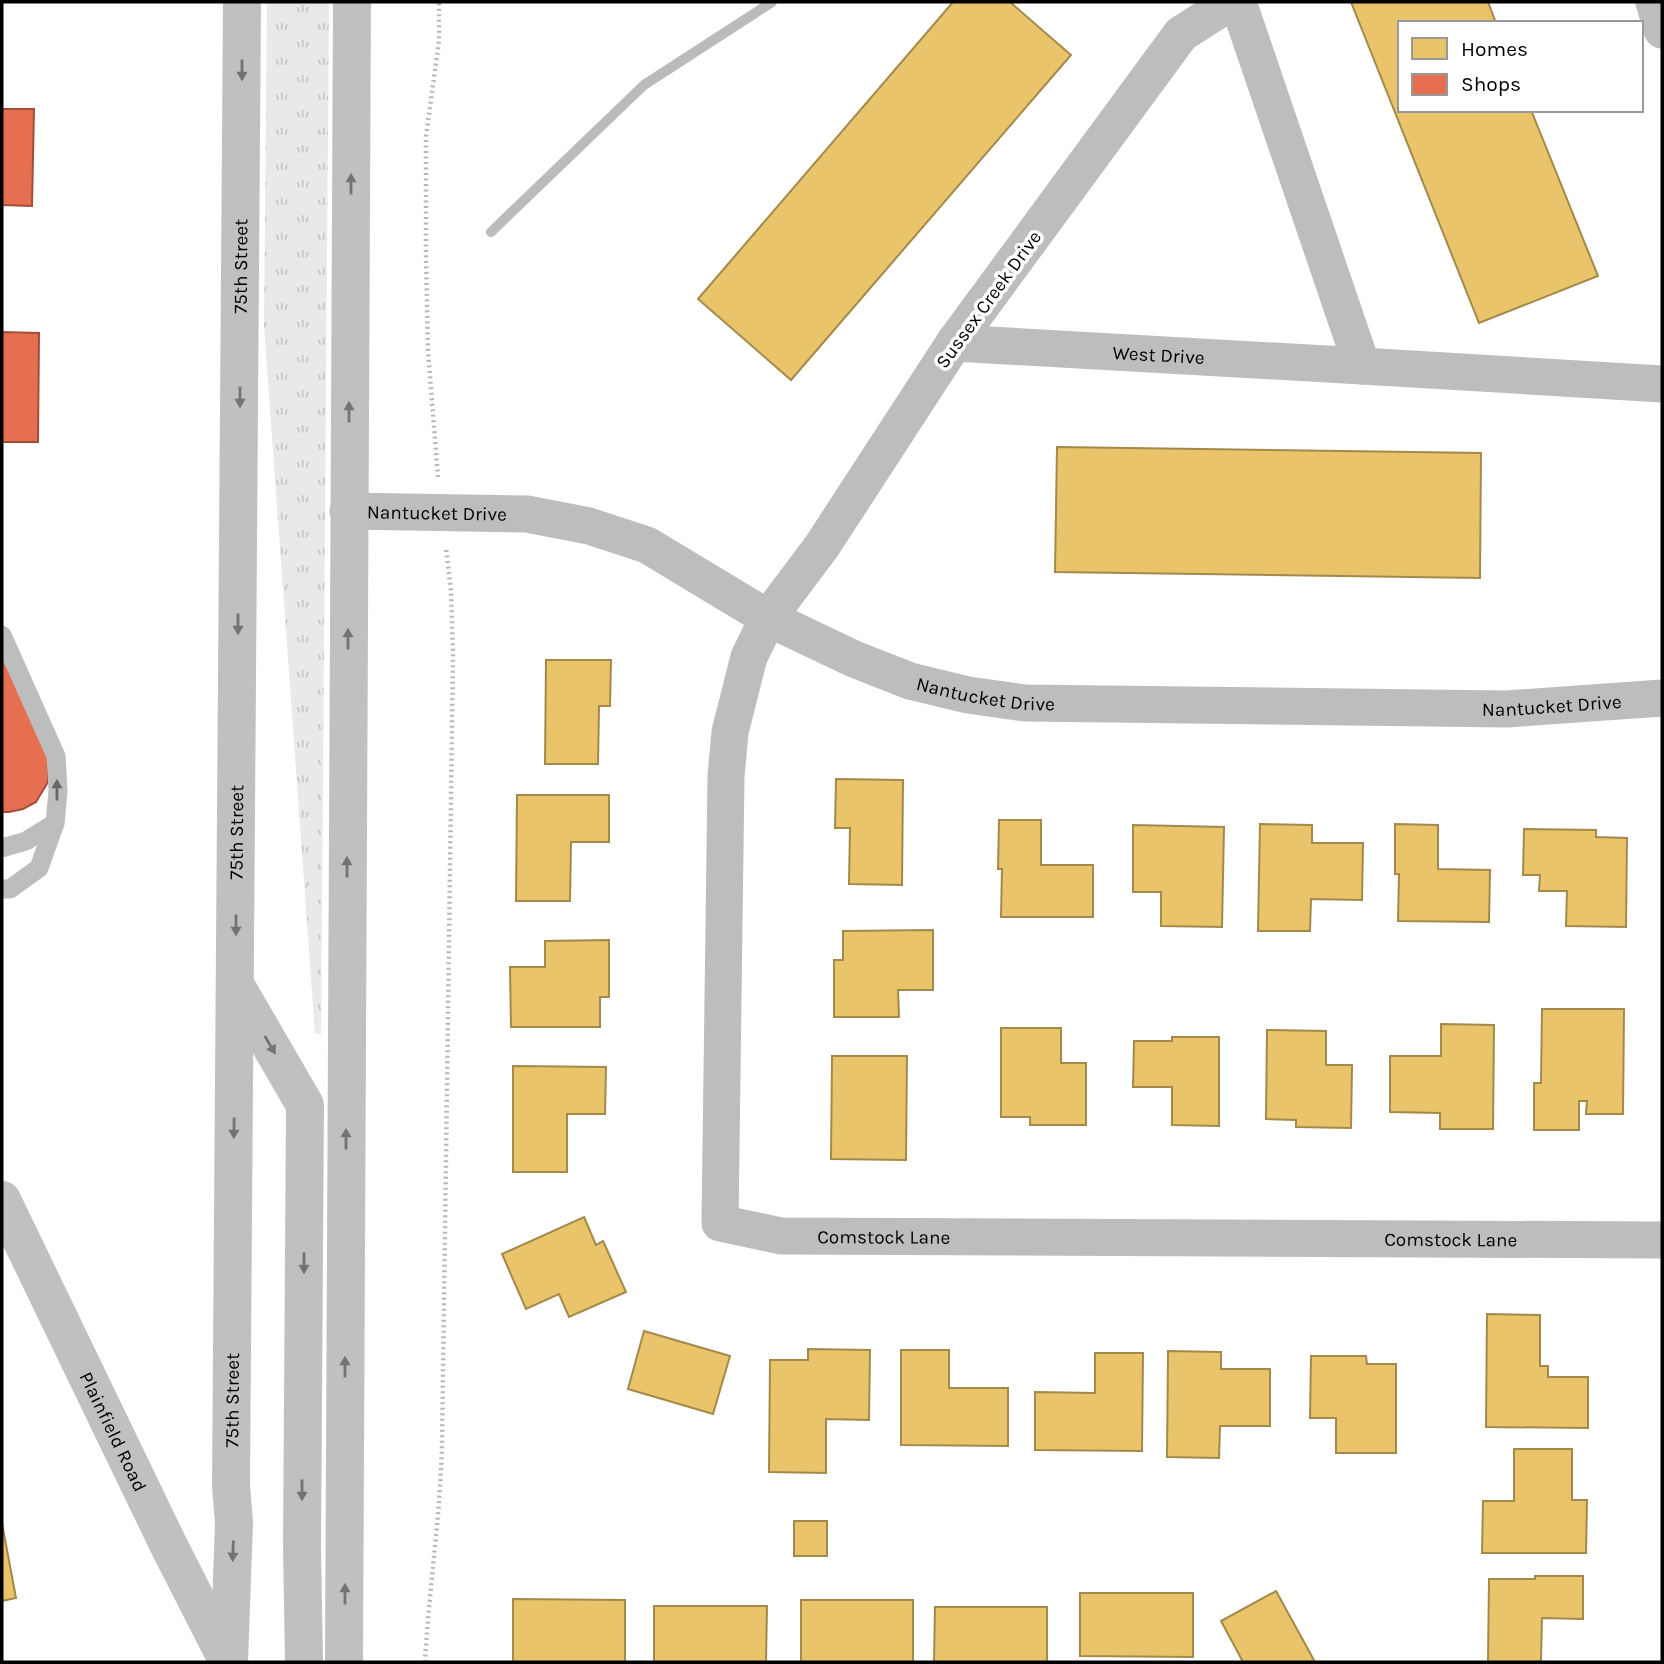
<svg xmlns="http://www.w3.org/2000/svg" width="1664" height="1664" font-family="Karla,sans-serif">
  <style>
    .grass { fill: url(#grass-tufts) }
    .homes { fill: #e9c46a; stroke: #a3894a; stroke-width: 2 }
    .shops { fill: #e76f51; stroke: #a24e39; stroke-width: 2 }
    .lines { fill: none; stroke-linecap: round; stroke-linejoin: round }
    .stream { stroke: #bbb; stroke-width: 10 }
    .path { stroke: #b8b8b8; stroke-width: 4.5; stroke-dasharray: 2 3.5; stroke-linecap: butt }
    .service { stroke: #bdbdbd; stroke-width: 19 }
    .minor { stroke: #bdbdbd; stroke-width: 37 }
    .secondary { stroke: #c0c0c0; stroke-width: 38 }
    .oneway { fill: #737373 }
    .oneway2 { fill: #686868 }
    .labels { text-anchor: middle; stroke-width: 7; stroke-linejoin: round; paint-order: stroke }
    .street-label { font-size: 19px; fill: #000; stroke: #fff }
  </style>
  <defs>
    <pattern id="grass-tufts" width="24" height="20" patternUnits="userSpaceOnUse" patternTransform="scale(1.75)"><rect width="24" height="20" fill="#e9e9e9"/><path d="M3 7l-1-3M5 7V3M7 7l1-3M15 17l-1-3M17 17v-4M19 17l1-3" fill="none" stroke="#c6c6c6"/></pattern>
  </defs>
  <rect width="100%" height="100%" fill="#fff"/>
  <path class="grass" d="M267,2h62l-8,1032 -6,-1 -51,-707z"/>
  <g class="homes">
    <path d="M953,2h57l61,53 -280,325 -93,-81z"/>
    <path d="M1351,2h137l8,21h-96v87h131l67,166 -119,47z"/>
    <path d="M1057,447l424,6 -1,125 -425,-6z"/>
    <path d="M546,660h65l-1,46h-11l-1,58h-53z"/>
    <path d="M836,779l67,1 -1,105 -53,-1 1,-56h-15z"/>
    <path d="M517,795h92v47h-38l-1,59h-54z"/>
    <path d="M999,820h42v45h52v52h-92l1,-48h-4z"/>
    <path d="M1260,824l52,1v18h51l-1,57 -51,-1 -1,32h-52z"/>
    <path d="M1395,824l43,1v44l52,1 -1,52 -91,-1 1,-47h-4z"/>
    <path d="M1133,825l91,2 -2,100 -61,-1v-34h-28z"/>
    <path d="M1524,829l72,1v7l31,1 -1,89 -60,-1 1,-35h-28l1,-16h-17z"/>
    <path d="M933,930v60h-35l1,27h-65v-57h9v-29z"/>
    <path d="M609,940v57h-9v30h-89l-1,-60h35v-26z"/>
    <path d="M1542,1009h82l-1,105h-37l1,-13h-8v29h-45v-47h7z"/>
    <path d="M1441,1024l53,1 -1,104h-53v-16l-50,-1v-56h51z"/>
    <path d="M1001,1028h60v35h25v62h-56v-8h-29z"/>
    <path d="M1267,1030l59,1v34h26l-1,63 -55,-1v-7l-30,-1z"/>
    <path d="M1172,1037h47v89l-47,-1v-38h-39l1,-46h38z"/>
    <path d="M832,1056h75l-1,104 -75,-1z"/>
    <path d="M513,1066l93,1 -1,47h-38v58h-54z"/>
    <path d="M584,1217l12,28 7,-4 23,51 -57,25 -10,-23 -33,15 -24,-55z"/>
    <path d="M1487,1314l53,1v51h8v11h40v51l-102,-1z"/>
    <path d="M644,1331l86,25 -17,58 -85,-25z"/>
    <path d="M808,1349l62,1 -1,70 -43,-1v54l-57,-1 1,-112h38z"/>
    <path d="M901,1350h48v38h59v58l-107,-1z"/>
    <path d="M1168,1351l53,1v17h49v57h-50l-1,32 -52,-1z"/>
    <path d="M1095,1353h48l-1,98 -107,-1v-58l60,1z"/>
    <path d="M1311,1356h55l1,8h29v89h-60v-35h-26z"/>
    <path d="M1514,1449h58v51h15l-1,53h-104l1,-52h31z"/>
    <rect x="794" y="1521" width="33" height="35"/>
    <path d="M2,1523l14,75 -14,3z"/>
    <path d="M1535,1576h48v43l-41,-1 -1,44h-53l1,-83h46z"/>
    <path d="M1276,1591l39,71h-72l-22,-41z"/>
    <path d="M1080,1593h113v64l-113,-1z"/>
    <path d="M513,1599l112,1v62h-112z"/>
    <rect x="801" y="1600" width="112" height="62"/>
    <path d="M654,1606h113l-1,56h-112z"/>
    <path d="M935,1607h112v55h-113z"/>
  </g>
  <g class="shops">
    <path d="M2,109h32l-2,97 -30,-1z"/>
    <path d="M2,332l37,1 -1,109h-36z"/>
    <path d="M2,654l46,99v29l-12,20 -13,7 -14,3h-7z"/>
  </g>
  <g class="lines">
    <path class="stream" d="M491,232l153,-147 128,-83"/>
    <g class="path">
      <path d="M438,477l-10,-126 -2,-98v-117l13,-95v-39"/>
      <path d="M425,1662c4,-72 15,-143 17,-216l11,-791 -2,-64 -5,-43"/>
    </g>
    <g class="service">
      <path d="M2,635l54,121 2,35 -3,32 -29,18 -24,7"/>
      <path d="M2,889h8l29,-21 16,-45"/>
    </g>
    <g class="minor">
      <path id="s1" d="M1231,2l-50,32 -227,309 -132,203 -54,72 -19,39 -19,75 -4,44 -6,447 61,13 881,4"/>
      <path d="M1654,2l8,28"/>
      <path id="s2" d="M954,343l408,23 -124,-364"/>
      <path d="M1362,366l300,18"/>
      <path id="s3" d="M348,511l179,3 62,12 58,19 121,73 86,41 56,22 58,14 57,8 482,6 155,-11"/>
    </g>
    <g class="secondary">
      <path d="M236,986l69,119 -3,442 2,115"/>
      <path id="s4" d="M2,1200l166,344 59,116"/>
      <path id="s5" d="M229,1662l5,-139 -3,-37 11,-1484"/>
      <path d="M344,1662l8,-1660"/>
    </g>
  </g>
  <defs><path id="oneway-solid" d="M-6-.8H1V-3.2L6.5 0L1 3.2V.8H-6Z" transform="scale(1.75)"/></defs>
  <g class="oneway">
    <use href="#oneway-solid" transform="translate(242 70) rotate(90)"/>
    <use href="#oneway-solid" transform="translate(351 184) rotate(-90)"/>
    <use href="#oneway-solid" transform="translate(240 397) rotate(90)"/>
    <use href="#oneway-solid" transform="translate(349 412) rotate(-90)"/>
    <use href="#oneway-solid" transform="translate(238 624) rotate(90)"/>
    <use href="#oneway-solid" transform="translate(348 639) rotate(-90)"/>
    <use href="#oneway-solid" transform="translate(347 867) rotate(-90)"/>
    <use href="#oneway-solid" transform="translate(236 925) rotate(90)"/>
    <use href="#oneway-solid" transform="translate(270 1045) rotate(60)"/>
    <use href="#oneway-solid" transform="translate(234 1128) rotate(91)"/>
    <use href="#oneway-solid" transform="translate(346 1139) rotate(-90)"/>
    <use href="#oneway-solid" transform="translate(304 1263) rotate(90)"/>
    <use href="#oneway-solid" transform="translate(345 1367) rotate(-90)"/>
    <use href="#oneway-solid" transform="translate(302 1490) rotate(90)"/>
    <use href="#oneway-solid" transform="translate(233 1551) rotate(92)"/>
    <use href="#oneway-solid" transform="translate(345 1594) rotate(-90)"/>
  </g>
  <use class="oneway2" href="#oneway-solid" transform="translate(57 790) rotate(-90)"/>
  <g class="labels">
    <g class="street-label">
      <text dy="7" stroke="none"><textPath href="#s5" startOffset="1396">75th Street</textPath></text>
      <text transform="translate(988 299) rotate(-54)" y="7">Sussex Creek Drive</text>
      <text dy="7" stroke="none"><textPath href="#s2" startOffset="205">West Drive</textPath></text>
      <text dy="7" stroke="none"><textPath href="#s3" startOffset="89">Nantucket Drive</textPath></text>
      <text dy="7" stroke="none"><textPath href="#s3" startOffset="677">Nantucket Drive</textPath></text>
      <text dy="7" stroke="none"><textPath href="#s3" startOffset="1244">Nantucket Drive</textPath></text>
      <text dy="7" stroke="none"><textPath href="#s5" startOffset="830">75th Street</textPath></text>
      <text dy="7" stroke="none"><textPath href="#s1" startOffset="1552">Comstock Lane</textPath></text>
      <text dy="7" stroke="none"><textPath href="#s1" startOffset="2119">Comstock Lane</textPath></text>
      <text dy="7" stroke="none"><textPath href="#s5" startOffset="262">75th Street</textPath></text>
      <text dy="7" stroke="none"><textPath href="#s4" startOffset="257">Plainfield Road</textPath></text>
    </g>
  </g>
  <rect width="1664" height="1664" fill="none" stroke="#000000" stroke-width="7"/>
  <rect x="1398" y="21" width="245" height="91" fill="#ffffff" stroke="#999999" stroke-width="2"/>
  <rect x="1412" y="38" width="35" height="21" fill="#e9c46a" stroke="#999999" stroke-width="2"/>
  <text x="1461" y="56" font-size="21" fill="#000000">Homes</text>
  <rect x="1412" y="74" width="35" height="21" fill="#e76f51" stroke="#999999" stroke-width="2"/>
  <text x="1461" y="91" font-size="21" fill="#000000">Shops</text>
</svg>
